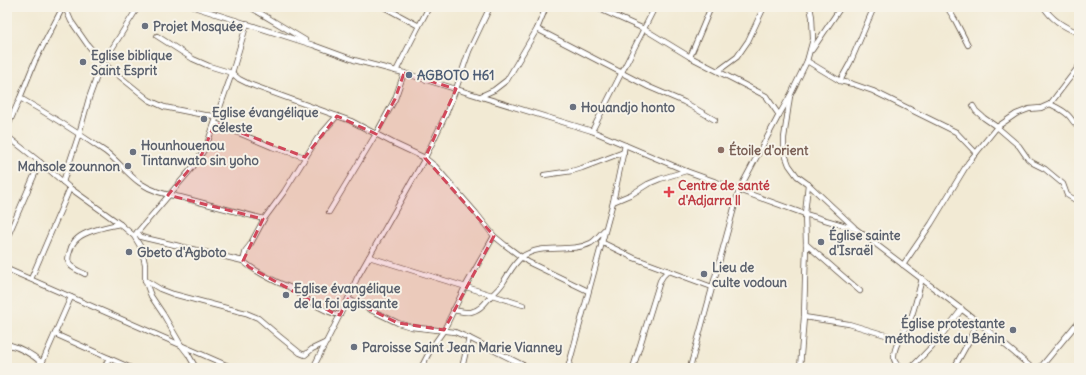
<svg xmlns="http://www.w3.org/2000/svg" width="1086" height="375" font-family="Delius,sans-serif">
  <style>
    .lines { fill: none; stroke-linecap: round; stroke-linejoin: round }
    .minor-casing { stroke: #564739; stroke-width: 6 }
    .minor { stroke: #fff; stroke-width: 4.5 }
    .marked { fill: #d1495b; fill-opacity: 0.2; stroke: #d1495b; stroke-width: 3; stroke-dasharray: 8 5; stroke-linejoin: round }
    .worship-dot { fill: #6b7280; stroke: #f7f3e8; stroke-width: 1.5 }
    .service-dot { fill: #5c6f8a; stroke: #f7f3e8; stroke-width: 1.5 }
    .education-dot { fill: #8d6e63; stroke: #f7f3e8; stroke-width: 1.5 }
    .health-dot { fill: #e0444e; stroke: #f7f3e8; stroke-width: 1.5 }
    .labels { text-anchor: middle; stroke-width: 4; stroke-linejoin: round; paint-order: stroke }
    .worship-label { font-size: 13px; font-weight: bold; fill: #5b616d; stroke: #f7f3e8; text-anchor: start }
    .service-label { font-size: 13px; font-weight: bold; fill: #4e5e75; stroke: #f7f3e8; text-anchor: start }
    .education-label { font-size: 13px; font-weight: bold; fill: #785e54; stroke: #f7f3e8; text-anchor: start }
    .health-label { font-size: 13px; font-weight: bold; fill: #be3a42; stroke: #f7f3e8; text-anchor: start }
  </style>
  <rect width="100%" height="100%" fill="#f7f3e8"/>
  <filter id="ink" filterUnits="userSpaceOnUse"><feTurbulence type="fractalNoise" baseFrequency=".025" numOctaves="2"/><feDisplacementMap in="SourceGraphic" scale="8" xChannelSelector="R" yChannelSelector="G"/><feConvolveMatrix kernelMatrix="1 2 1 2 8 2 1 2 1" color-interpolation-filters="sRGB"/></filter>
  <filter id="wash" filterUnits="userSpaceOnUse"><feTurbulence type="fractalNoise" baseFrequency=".012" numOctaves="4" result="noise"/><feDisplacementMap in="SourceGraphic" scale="16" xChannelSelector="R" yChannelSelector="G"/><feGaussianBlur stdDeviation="0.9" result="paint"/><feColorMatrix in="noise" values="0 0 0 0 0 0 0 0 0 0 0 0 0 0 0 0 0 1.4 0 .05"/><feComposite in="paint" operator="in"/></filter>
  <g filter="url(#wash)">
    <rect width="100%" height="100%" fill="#f2ead4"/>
  </g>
  <g filter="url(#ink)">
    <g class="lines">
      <defs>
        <g id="minor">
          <path d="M65,7l6,14 16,23 16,19 46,37 15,7 40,8 13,1"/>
          <path d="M194,7l119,38 41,15 50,13 188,58 94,40 119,43 51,15 121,92 55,47"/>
          <path d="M250,7l55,33"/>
          <path d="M384,7l35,19"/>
          <path d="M595,7l49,22 46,28 76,39 13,19"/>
          <path d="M810,7l2,10 1,22 -6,22 -17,35 -6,42v9l2,10 3,8 8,11 11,8 46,43"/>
          <path d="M947,7l8,13 13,25"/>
          <path d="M1044,7c7,12 22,21 35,26"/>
          <path d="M537,29l112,58 35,15 31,18"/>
          <path d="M157,36l36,23 16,7 23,7 7,6 10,5 102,37 44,23 30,14 10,8 41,47 18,23 11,9 23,17 60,29"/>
          <path d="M812,50l29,-43"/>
          <path d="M690,57l21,-50"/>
          <path d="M807,61l33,20 13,3 20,7 83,41 20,21"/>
          <path d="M396,71l23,-45 10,-19"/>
          <path d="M718,71l19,-14 11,-16 16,-34"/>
          <path d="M840,81l10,-18 24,-56"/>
          <path d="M481,96l13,-6 13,-10 30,-51 9,-22"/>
          <path d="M20,98c30,17 58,35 86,54 12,9 22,23 34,31 12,8 26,12 40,14l84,22"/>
          <path d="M1050,104c6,3 13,6 18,11 4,4 6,9 11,12"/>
          <path d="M973,106l3,5 8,7 13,9 22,19 9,13 5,4 12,6 18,15 4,11 12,7"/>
          <path d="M215,123l57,24 33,10"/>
          <path d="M7,128l13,-30 15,-37 28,-54"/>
          <path d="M592,131l63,-124"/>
          <path d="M7,136l33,26 30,26 50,36 14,12 6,10 3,9 2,9v16l6,16 12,18 18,31 7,9 8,14"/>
          <path d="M544,175l28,-4 10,-3 42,-16"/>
          <path d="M63,182l16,-48 10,-36 8,-22 6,-13 35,-56"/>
          <path d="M613,202l19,-8 16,-10 12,-5 26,-8"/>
          <path d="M329,212l47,-78 19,-35 9,-26"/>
          <path d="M137,232l4,5 4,1 98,23 3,-11 4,-5 14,-26 20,-27 33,-53 20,-23"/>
          <path d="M135,235l58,-68 13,-20 26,-74 15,-50"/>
          <path d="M7,238l33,-76"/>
          <path d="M601,242l33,16 78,29"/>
          <path d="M806,244l54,47"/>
          <path d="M369,257l123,38 31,10"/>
          <path d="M243,261c10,9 22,15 34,21 4,2 8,3 12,5 17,11 31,24 51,28"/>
          <path d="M903,265l28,-41 37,-61 29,-36 19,-13 13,-5 12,-1 9,-4 29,-38"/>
          <path d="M7,269l226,99"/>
          <path d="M85,274c-12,-6 -21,-8 -15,-23 1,-4 4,-10 8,-13 8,-7 31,-12 42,-14"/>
          <path d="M31,279l39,-91"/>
          <path d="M145,280l15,9 13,5 53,14 20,5 12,5 21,18 21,17 5,2 7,-6 15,-7"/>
          <path d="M348,299l50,24 13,4 44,5 14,6 60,30"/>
          <path d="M453,310c6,1 15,4 21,1 9,-3 12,-10 18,-16 5,-5 9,-8 12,-14 6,-9 10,-18 18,-24 20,-15 48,-3 69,-14 5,-3 9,-9 13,-13"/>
          <path d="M804,317l45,7 50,15"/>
          <path d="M55,334l76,34"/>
          <path d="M7,344c14,4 24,9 35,19l-1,5"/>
          <path d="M42,363l29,-66"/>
          <path d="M104,368l5,-10"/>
          <path d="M313,368l35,-69 9,-21 68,-120 21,-44 10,-25 13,-38 21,-44"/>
          <path d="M421,368l11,-21 12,-17 21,-43 29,-51"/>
          <path d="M462,368l7,-30"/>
          <path d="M568,368l45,-166 12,-57"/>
          <path d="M633,368l27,-87 3,-5 5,-5"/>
          <path d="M690,368l49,-178 40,-75 11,-19"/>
          <path d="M800,368l4,-51 2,-73 -1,-30 3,-30"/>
          <path d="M901,368c-3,-3 -7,-5 -7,-10 -1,-13 13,-30 18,-43 4,-12 7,-25 10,-37"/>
          <path d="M911,368l26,-27 25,-32"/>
          <path d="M954,368l15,-27 8,-20"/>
          <path d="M1040,368l39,-47"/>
        </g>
      </defs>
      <use href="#minor" class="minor-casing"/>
      <use href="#minor" class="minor"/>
    </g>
  </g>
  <path class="marked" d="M404,73l52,16 -31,69 69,78 -50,94 -46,-7 -50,-24 -8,16 -5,-1 -86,-47 -6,-6 20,-42 -95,-24 34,-41 13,-31 90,34 32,-41 39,18 19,-35z"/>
  <g class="worship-dot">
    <circle cx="145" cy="26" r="4"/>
    <circle cx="83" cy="62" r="4"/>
    <circle cx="573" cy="107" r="4"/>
    <circle cx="204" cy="119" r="4"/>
    <circle cx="133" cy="152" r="4"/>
    <circle cx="128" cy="166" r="4"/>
    <circle cx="821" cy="242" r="4"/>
    <circle cx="129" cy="252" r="4"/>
    <circle cx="704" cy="274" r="4"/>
    <circle cx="286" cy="295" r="4"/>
    <circle cx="1013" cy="330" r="4"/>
    <circle cx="354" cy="347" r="4"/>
  </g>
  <circle class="service-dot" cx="409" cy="75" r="4"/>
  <circle class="education-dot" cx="721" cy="150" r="4"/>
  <path class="health-dot" d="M667 186h4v4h4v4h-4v4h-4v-4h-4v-4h4z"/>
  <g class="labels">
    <g class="worship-label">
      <text x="153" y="31">Projet Mosquée</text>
      <text x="91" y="60">Eglise biblique<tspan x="91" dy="15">Saint Esprit</tspan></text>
      <text x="581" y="112">Houandjo honto</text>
      <text x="212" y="117">Eglise évangélique<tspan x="212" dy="15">céleste</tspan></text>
      <text x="141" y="150">Hounhouenou<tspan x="141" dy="15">Tintanwato sin yoho</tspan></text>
      <text x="120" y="171" text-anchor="end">Mahsole zounnon</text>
      <text x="829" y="240">Église sainte<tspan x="829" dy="15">d'Israël</tspan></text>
      <text x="137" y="257">Gbeto d'Agboto</text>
      <text x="712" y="272">Lieu de<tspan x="712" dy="15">culte vodoun</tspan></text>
      <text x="294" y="293">Eglise évangélique<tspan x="294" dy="15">de la foi agissante</tspan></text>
      <text x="1005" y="328" text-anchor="end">Église protestante<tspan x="1005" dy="15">méthodiste du Bénin</tspan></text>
      <text x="362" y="352">Paroisse Saint Jean Marie Vianney</text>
    </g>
    <g class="service-label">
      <text x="417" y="80">AGBOTO H61</text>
    </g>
    <g class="education-label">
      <text x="729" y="155">Étoile d'orient</text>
    </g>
    <g class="health-label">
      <text x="678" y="190">Centre de santé<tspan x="678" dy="15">d'Adjarra ll</tspan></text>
    </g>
  </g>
  <rect width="1086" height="375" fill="none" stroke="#f7f3e8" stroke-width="24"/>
</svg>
